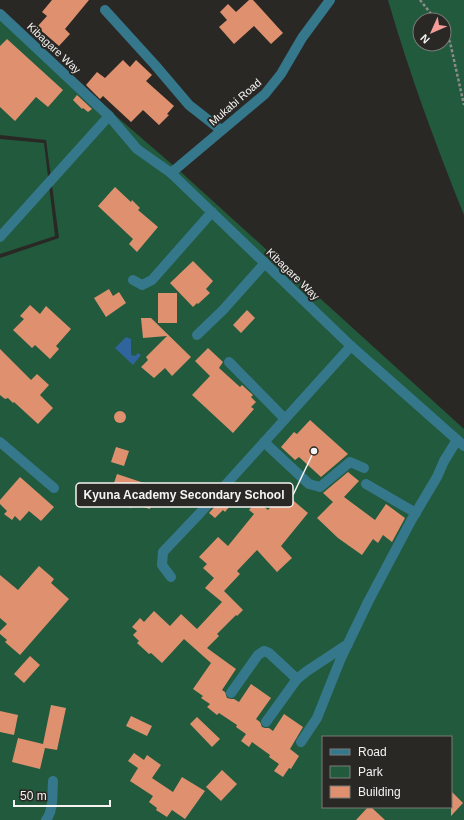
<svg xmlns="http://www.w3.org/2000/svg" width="464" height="820" font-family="Arial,sans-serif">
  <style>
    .green { fill: #225a3d; fill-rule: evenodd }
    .water { fill: #30649c }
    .building { fill: #df916f }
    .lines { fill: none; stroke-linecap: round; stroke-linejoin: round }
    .path { stroke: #8c8b88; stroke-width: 2.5; stroke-dasharray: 3 2; stroke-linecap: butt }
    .minor { stroke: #35788c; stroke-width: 10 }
    .labels { text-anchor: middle; stroke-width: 4; stroke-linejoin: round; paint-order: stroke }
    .street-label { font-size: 11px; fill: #f5f4f2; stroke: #2a2825 }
    .leader { fill: none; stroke: #f5f4f2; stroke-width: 1.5 }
    .callout-dot { fill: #f5f4f2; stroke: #2a2825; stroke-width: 1.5 }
    .callout { fill: #2a2825; stroke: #f5f4f2; stroke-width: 1.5 }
    .callout-label { font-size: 12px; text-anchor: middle; font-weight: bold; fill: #f5f4f2 }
  </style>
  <rect width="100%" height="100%" fill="#2a2825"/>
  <g class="green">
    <path d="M388,0h76v215c-28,-70 -55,-142 -76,-215zM420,20h24v24h-24z"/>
    <path d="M0,16l182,157 282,256v391h-464v-562l59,-20 -13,-98 -46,-5zM323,737h128v70h-128z"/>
    <path d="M0,139l44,4 11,93 -55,18z"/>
  </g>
  <path class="water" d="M126,337l5,2v16l4,1 3,-3 3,2 -8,10 -18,-17z"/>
  <g class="building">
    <path d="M52,0h37l-24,29 5,5 -11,12 -22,-19 10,-11 -5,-4z"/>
    <path d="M249,0h4l30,33 -12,11 -17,-18 -20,18 -15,-17 8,-7 -7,-8 8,-8 8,8z"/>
    <path d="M7,39l56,51 -15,17 -12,-10 -21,24 -15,-14v-61z"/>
    <path d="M123,60l7,7 6,-7 16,15 -6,6 28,25 -7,8 2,1 -10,10 -16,-15 -12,12 -28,-26 -3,3 -14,-14 11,-13 8,6z"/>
    <path d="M77,95l15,14 -4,3 -5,-4 -1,1 -9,-9z"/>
    <path d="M115,187l16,15 1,-2 8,8 -2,2 20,17 -21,25 -8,-8 4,-5 -35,-33z"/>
    <path d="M193,261l20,20 -7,8 4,4 -12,11 -1,-1 -4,4 -23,-24z"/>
    <path d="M109,289l4,7 6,-4 7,11 -20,14 -12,-19z"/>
    <rect x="158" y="293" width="19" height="30"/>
    <path d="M30,305l10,9 6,-8 25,23 -15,17 3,3 -9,10 -15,-14 -3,3 -19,-18 11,-11 -4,-3z"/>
    <path d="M247,310l8,8 -14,15 -8,-8z"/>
    <path d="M141,318h10l40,39 -19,19 -7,-8 -11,10 -13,-11 7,-7 -2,-3 21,-21 -24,2z"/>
    <path d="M208,348l15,14 -4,6 21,19 2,-2 11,10 -2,2 5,5 -5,5 3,2 -21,24 -41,-38 18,-19 -15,-15z"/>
    <path d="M0,349l31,31 6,-6 12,11 -9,10 13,13 -15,16 -24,-22 -1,1 -5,-5 -3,1 -5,-4z"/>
    <circle cx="120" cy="417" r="6"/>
    <path d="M310,420l38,34 -27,23 -22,-20 -4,3 -14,-13 13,-15 3,2z"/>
    <path d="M116,447l13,4 -5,15 -13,-4z"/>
    <path d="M348,472l11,9 -15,16 31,23 11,-16 19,14 -13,24 -9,-7 -5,8 -5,-4 -11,16 -24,-17 -21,-20 16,-16 -10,-9z"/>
    <path d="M117,474l36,12 -2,8 3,1 -4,14 -17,-5 -1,4 -9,-3 2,-9 -14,-4z"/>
    <path d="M20,477l34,30 -13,14 -12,-10 -9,10 -5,-5 -3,4 -8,-6 3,-3 -7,-7v-4z"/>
    <path d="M225,495l8,7 -8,10 -2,-2 -8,8 -6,-5z"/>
    <path d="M288,496l20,17 -27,33 11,12 -15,14 -20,-22 -20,21 3,3 -16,17 19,19 -6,6 -1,-1 -19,19 2,2 -12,12 29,21 -14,21 3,2 2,6 4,1h3l5,3 12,-18 20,14 -15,21 4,3 2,5 3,1h4l4,3 11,-17 19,13 -13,22 9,7 -8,13 -2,-1 -6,9 -9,-6 5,-7 -10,-7 1,-2 -18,-13 -3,5 -8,-6 5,-7 -10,-7 1,-2 -18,-12 -2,2 -10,-8 3,-3 -9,-6 2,-2 -10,-7 18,-26 -27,-24 -22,24 -11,-10 -2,1 -12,-11 2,-2 -6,-6 4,-4 -5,-4 8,-9 4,4 10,-11 16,15 11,-12 16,15 25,-27 -17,-14 9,-10 -11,-10 4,-4 -8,-7 19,-20 10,9 26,-32 -5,-4 8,-9 11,9 10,-12 5,4z"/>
    <path d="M39,566l15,13 -3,4 18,16 -49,56 -15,-13 2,-2 -7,-6v-3l7,-7 -7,-6v-43l18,15z"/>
    <path d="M30,656l10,9 -16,18 -10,-9z"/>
    <path d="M51,705l15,3 -9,42 -12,-2 -5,21 -28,-7 6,-24 25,6z"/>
    <path d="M0,711l18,4 -4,20 -14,-3z"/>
    <path d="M131,716l21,10 -5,10 -21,-10z"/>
    <path d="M197,717l23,22 -8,8 -22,-23z"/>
    <path d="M134,753l10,7 3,-5 14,10 -9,13 21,14 9,-15 23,14 -20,28 -13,-9 -5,7 -11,-7 1,-2 -8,-6 4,-6 -23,-15 8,-13 -10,-7z"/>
    <path d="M222,770l15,14 -16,17 -15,-14z"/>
    <path d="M451,791l12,12 -12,13z"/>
    <path d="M368,807h3l14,13h-29z"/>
  </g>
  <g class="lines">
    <g class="path">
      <path d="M420,0l16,20"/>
      <path d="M444,31l6,11 14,63"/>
    </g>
    <g class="minor">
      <path d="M105,10l50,55 34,40 32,25"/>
      <path d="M0,14l109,102 28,33 34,24 180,173 113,100"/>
      <path d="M171,173l94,-79 16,-20 21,-36 28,-38"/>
      <path d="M0,237l109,-121"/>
      <path d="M133,280l9,5 10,-5 60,-68"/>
      <path d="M197,335l26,-25 42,-47"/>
      <path d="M229,362l56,57"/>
      <path d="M0,442l54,46"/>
      <path d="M264,442l45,42 11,3 30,-25 14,6"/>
      <path d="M366,484l50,29"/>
      <path d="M171,577l-9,-12 1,-13 38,-40 150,-166"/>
      <path d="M231,693l27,-38 6,-4 5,2 28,26"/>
      <path d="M266,722l31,-43 10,-8 41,-27"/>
      <path d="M301,742l16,-24 24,-60 27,-56 44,-83 25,-42 7,-16 13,-21"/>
      <path d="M46,820c8,-10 6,-26 7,-39"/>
    </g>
  </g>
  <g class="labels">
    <g class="street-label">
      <text transform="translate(54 48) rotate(43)" y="4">Kibagare Way</text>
      <text transform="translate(235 102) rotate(-41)" y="4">Mukabi Road</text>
      <text transform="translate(293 274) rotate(44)" y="4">Kibagare Way</text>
    </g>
  </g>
  <path class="leader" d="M314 451L293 495"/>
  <circle class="callout-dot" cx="314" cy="451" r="4"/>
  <rect class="callout" x="76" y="483" width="217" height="24" rx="4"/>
  <g class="callout-label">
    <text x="184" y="499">Kyuna Academy Secondary School</text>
  </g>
  <rect x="322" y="736" width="130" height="72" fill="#2a2825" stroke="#7b7a77"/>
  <rect x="330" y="749" width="20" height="6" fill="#35788c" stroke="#7b7a77"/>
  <text x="358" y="756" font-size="12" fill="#f5f4f2">Road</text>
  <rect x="330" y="766" width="20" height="12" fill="#225a3d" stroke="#7b7a77"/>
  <text x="358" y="776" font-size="12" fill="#f5f4f2">Park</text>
  <rect x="330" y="786" width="20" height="12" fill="#df916f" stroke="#7b7a77"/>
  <text x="358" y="796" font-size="12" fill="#f5f4f2">Building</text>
  <g transform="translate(432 32) rotate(225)"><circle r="19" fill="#2a2825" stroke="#7b7a77"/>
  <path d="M0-3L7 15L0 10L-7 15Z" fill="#f59b99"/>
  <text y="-6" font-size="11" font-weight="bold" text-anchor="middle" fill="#f5f4f2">N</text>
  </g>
  <path d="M14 800v6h96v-6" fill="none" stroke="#f5f4f2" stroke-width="2"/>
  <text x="20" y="800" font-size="12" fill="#f5f4f2" stroke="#2a2825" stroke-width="3" paint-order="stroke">50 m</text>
</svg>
